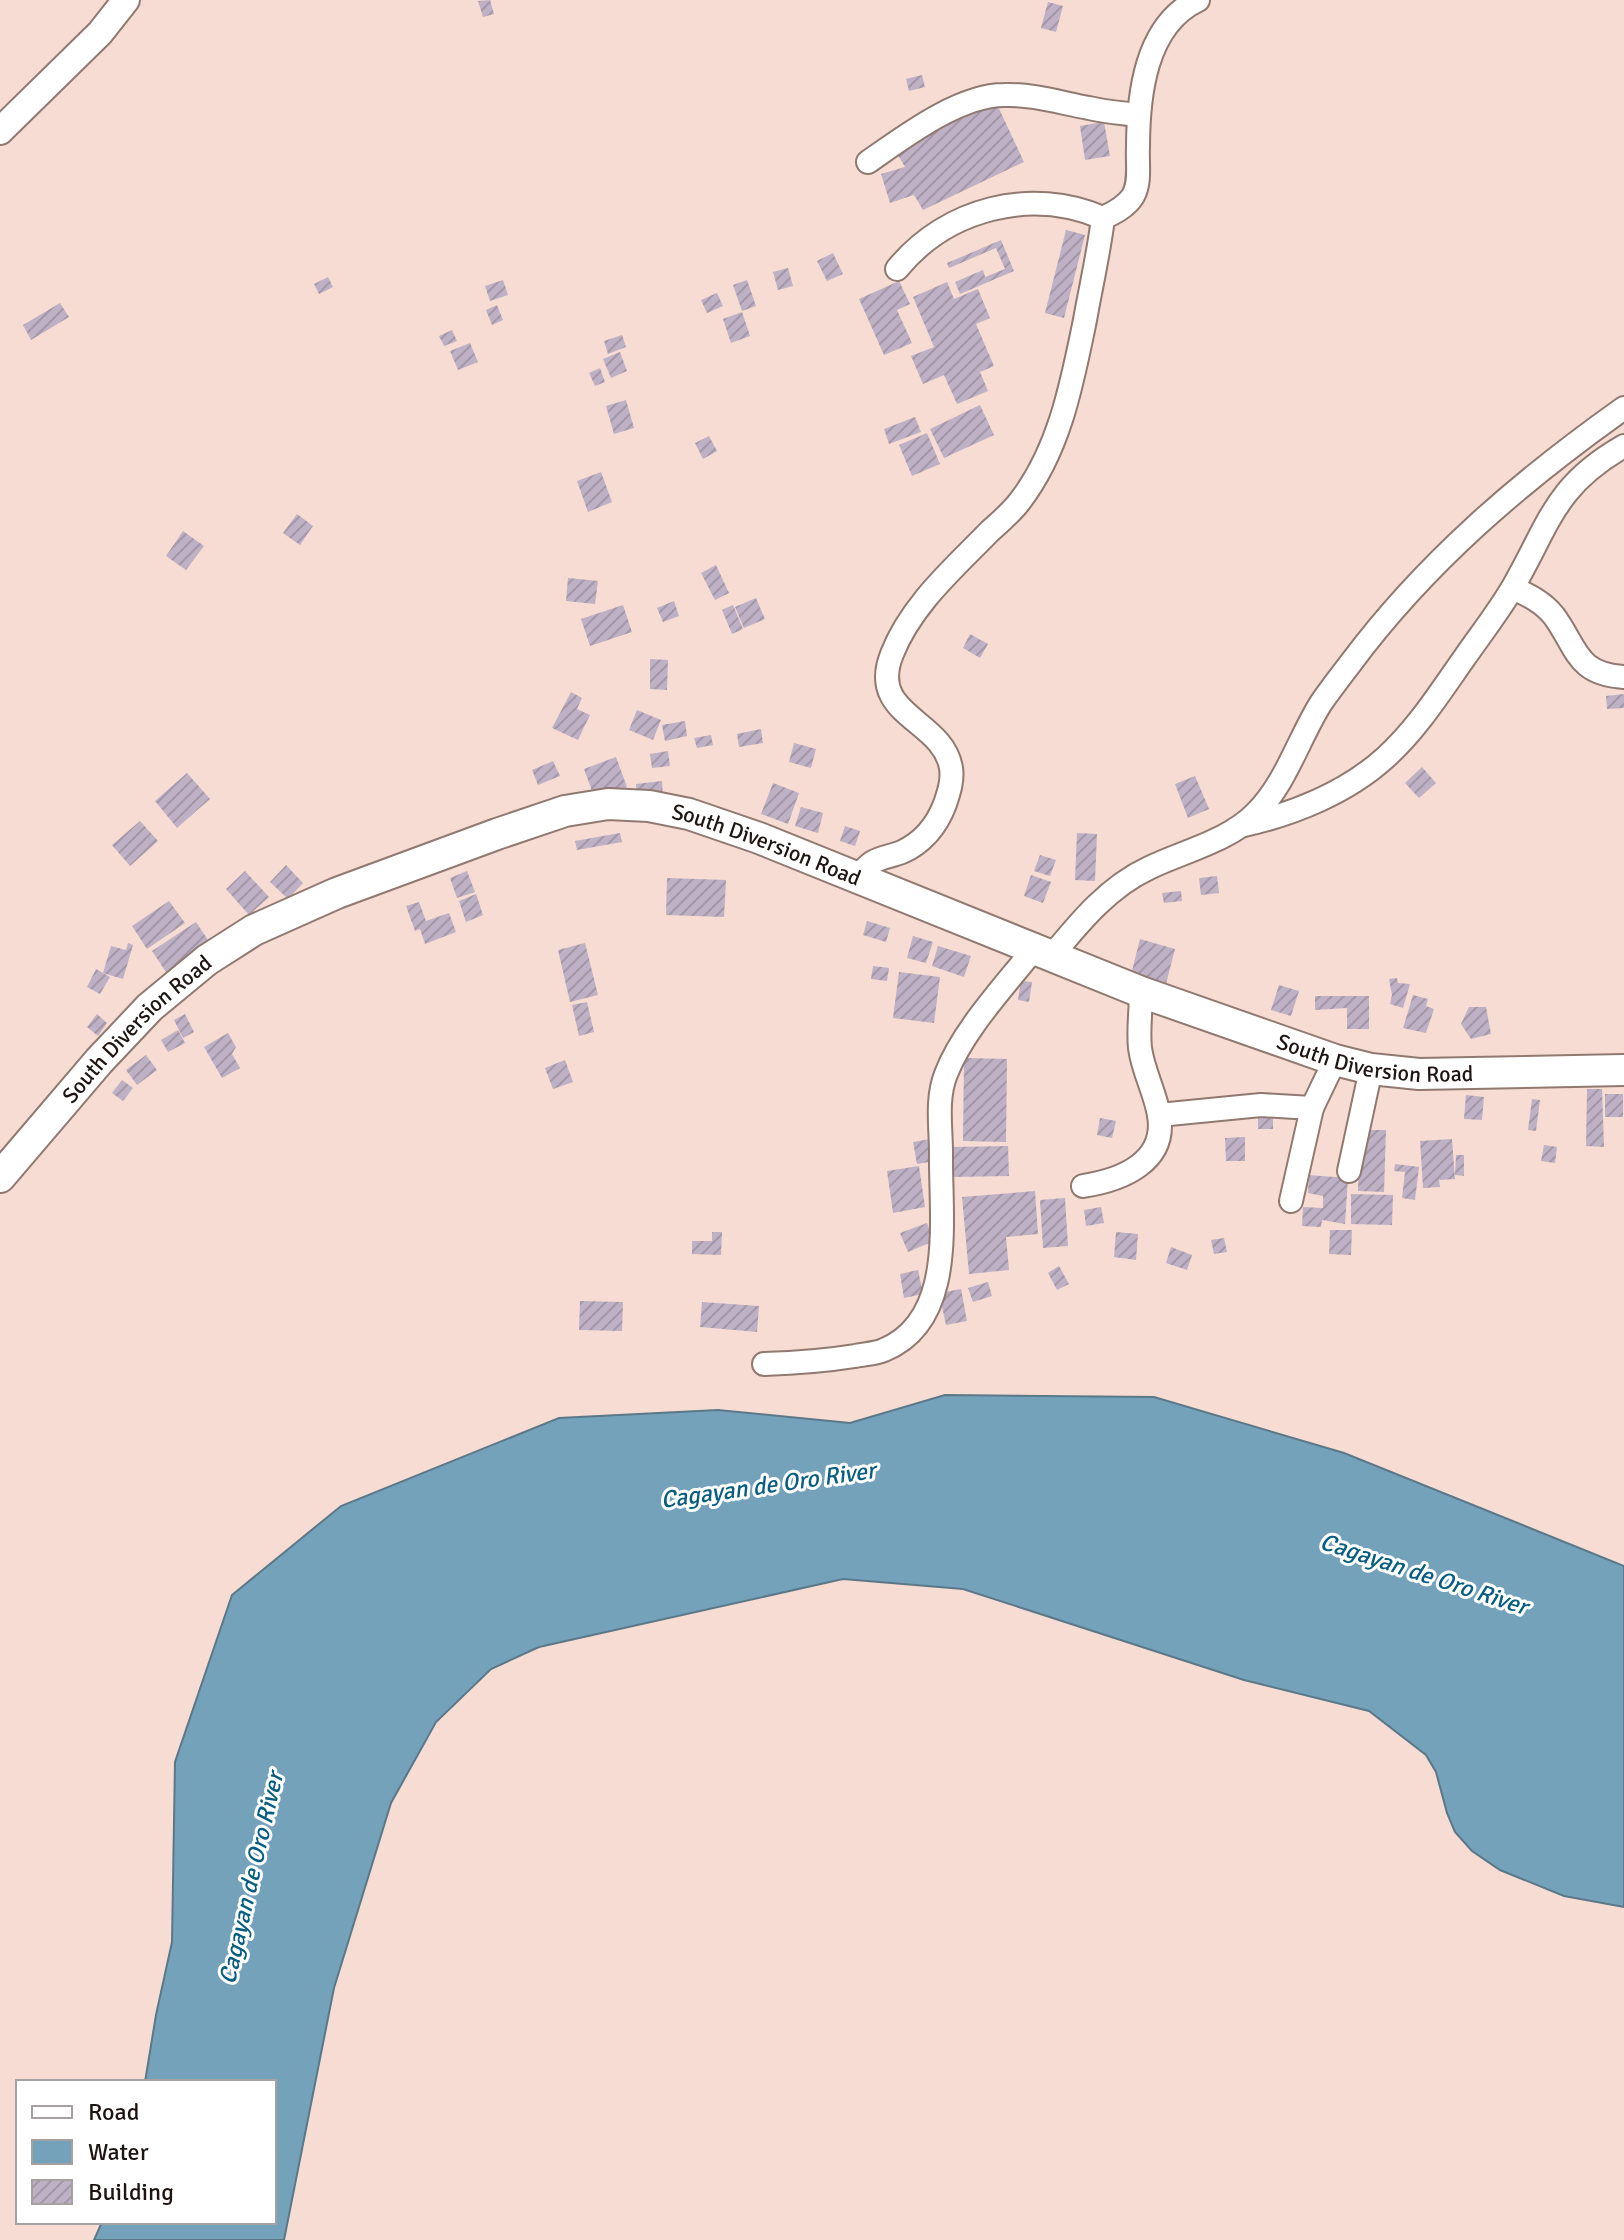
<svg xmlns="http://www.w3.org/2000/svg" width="1624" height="2240" font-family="Signika,sans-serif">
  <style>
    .water { fill: #75a2bb; stroke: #5b7888; stroke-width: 2 }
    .building { fill: url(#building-hatch) }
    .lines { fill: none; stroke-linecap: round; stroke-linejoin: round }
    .minor-casing { stroke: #907970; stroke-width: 26 }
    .tertiary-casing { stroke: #907970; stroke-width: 30 }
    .secondary-casing { stroke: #907970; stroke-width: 34 }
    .minor { stroke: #fff; stroke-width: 22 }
    .tertiary { stroke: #fff; stroke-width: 26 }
    .secondary { stroke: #fff; stroke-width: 30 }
    .labels { text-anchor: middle; stroke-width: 6; stroke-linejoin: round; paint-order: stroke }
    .street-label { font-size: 22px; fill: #1e1512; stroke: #fff }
    .water-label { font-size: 24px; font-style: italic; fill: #075e80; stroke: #fff }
  </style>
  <defs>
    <pattern id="building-hatch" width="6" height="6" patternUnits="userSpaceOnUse" patternTransform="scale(2)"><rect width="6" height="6" fill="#bfb1c5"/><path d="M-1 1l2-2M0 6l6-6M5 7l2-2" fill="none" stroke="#a497a8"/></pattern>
  </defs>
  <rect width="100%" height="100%" fill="#f6dcd2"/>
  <path class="water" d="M945,1395l209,2 190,56 280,113v341l-60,-11 -64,-26 -28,-19 -17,-19 -8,-19 -11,-41 -10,-17 -57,-44 -125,-31 -281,-91 -120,-10 -304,68 -48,22 -55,53 -45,81 -57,185 -50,252h-190l8,-18h172v-140h-129l11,-67 16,-73 3,-180 57,-167 109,-89 218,-88 159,-8 132,13z"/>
  <g class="building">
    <path d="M490,0l4,14 -11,3 -5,-16z"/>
    <path d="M1048,2l15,4 -7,26 -15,-4z"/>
    <path d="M922,75l3,12 -16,4 -3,-12z"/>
    <path d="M996,102l28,60 -101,48 -9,-15 -24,8 -9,-29 24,-7 -10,-17z"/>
    <path d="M1104,122l6,34 -25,4 -5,-34z"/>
    <path d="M1066,230l19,5 -21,83 -19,-5z"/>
    <path d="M1001,240l13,31 -54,23 -5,-12 28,-12 2,7 20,-8 -9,-21 -47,20 -2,-5z"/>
    <path d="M833,253l10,21 -16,7 -10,-20z"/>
    <path d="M788,268l5,18 -15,4 -5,-18z"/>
    <path d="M328,277l5,10 -14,7 -5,-10z"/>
    <path d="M503,280l5,15 -18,6 -5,-15z"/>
    <path d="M747,280l9,26 -14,5 -9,-26z"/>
    <path d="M899,281l11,23 -13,6 15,33 -28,12 -25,-56z"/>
    <path d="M947,282l7,17 24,-10 12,29 -14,6 18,42 -14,6 8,19 -31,13 -13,-29 -21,9 -12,-28 23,-9 -21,-50z"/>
    <path d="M717,293l6,13 -16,7 -6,-13z"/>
    <path d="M60,303l9,14 -38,23 -8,-15z"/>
    <path d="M497,305l6,15 -11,5 -6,-15z"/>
    <path d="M742,312l8,24 -19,7 -8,-24z"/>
    <path d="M452,330l5,11 -13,5 -5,-10z"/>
    <path d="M622,335l4,12 -18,7 -4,-13z"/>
    <path d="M470,343l8,19 -20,8 -8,-19z"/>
    <path d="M620,352l7,19 -16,7 -8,-19z"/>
    <path d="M600,368l5,14 -10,4 -6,-13z"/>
    <path d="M626,400l8,28 -20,6 -8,-28z"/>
    <path d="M980,405l14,30 -50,23 -14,-29z"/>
    <path d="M915,417l6,15 -32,12 -5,-15z"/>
    <path d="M927,433l13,31 -28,12 -13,-31z"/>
    <path d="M709,436l8,15 -14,8 -8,-16z"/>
    <path d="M601,472l11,30 -24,10 -11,-31z"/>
    <path d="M297,514l16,12 -13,19 -17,-12z"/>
    <path d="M183,531l21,15 -18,24 -20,-14z"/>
    <path d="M716,565l13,28 -14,7 -14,-27z"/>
    <path d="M568,578l30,3 -3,23 -29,-3z"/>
    <path d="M756,598l9,21 -21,9 -9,-21z"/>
    <path d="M674,601l5,15 -16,6 -6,-14z"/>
    <path d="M623,605l9,27 -42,14 -9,-27z"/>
    <path d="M733,605l10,24 -11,5 -10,-24z"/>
    <path d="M970,634l18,10 -8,14 -17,-10z"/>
    <path d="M650,659l18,1 -1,30 -17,-1z"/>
    <path d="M571,692l11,6 -5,11 13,6 -12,25 -26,-12z"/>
    <path d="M1624,694v14l-17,1 -1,-13z"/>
    <path d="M637,710l24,10 -8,20 -24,-10z"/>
    <path d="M685,721l2,15 -22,5 -3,-16z"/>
    <path d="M761,729l2,14 -24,4 -2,-13z"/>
    <path d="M711,735l2,10 -16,3 -3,-10z"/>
    <path d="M794,743l22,6 -5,19 -22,-6z"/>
    <path d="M668,751l2,15 -18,2 -2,-14z"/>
    <path d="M616,757l11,30 -32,12 -11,-30z"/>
    <path d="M553,761l7,15 -22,9 -6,-15z"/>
    <path d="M1422,767l14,16 -17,15 -14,-15z"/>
    <path d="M187,773l23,26 -33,29 -22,-27z"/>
    <path d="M1195,776l14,33 -21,9 -13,-34z"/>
    <path d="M662,781l1,16 -26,2 -1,-15z"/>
    <path d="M773,783l26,10 -11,31 -27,-10z"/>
    <path d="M801,807l22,6 -5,20 -23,-7z"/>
    <path d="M140,821l18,20 -28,25 -18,-21z"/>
    <path d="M845,826l15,5 -5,15 -15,-5z"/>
    <path d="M620,833l2,9 -45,8 -2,-9z"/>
    <path d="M1077,833l20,1 -2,47 -20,-1z"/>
    <path d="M1040,855l16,5 -6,16 -16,-5z"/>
    <path d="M286,865l17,18 -15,16 -18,-17z"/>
    <path d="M245,871l24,26 -20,18 -23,-26z"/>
    <path d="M467,871l8,21 -18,6 -7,-20z"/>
    <path d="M1031,875l20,7 -8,21 -19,-7z"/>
    <path d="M1217,876l2,17 -18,2 -2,-17z"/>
    <path d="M667,878l59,2 -2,37 -58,-2z"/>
    <path d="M1181,891l1,10 -18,2 -2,-10z"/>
    <path d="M476,894l7,21 -17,7 -7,-21z"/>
    <path d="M169,901l16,22 -38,26 -15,-23z"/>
    <path d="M419,902l7,19 23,-8 7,19 -31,12 -5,-15 -5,2 -9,-25z"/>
    <path d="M867,921l23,7 -4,14 -23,-7z"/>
    <path d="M196,922l16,24 -44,29 -16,-24z"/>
    <path d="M913,936l20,6 -7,21 -19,-5z"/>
    <path d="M1140,939l35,10 -9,35 -35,-9z"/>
    <path d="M128,943l5,2 -10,34 -20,-6 8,-27 15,4z"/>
    <path d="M585,943l13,52 -28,7 -12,-52z"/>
    <path d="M938,946l33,10 -7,21 -32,-11z"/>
    <path d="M873,966l16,2 -2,13 -16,-2z"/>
    <path d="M96,969l14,8 -10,17 -13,-7z"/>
    <path d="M899,972l41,5 -6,46 -41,-5z"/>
    <path d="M1397,978l1,5 12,1 -7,24 -13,-4 2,-9 -3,-16z"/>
    <path d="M1021,981l11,1 -3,20 -11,-2z"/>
    <path d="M1279,985l20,6 -8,25 -20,-6z"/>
    <path d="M1413,995l15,4 -2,7 8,3 -8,24 -23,-5z"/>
    <path d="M1315,996h54v33h-22v-21l-32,2z"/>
    <path d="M587,1002l7,30 -15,4 -7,-31z"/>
    <path d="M1469,1007h17l5,27 -20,5 -10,-15z"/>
    <path d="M97,1014l10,9 -9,13 -11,-9z"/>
    <path d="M185,1014l9,18 -11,6 -9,-18z"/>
    <path d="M178,1030l7,13 -17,9 -7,-12z"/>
    <path d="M228,1033l8,14 -4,7 8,14 -18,10 -18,-31z"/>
    <path d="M146,1055l11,15 -20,15 -11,-15z"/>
    <path d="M964,1058l43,1 -1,83 -43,-1z"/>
    <path d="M565,1060l8,22 -20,7 -8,-21z"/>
    <path d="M122,1080l11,8 -10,13 -11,-8z"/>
    <path d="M1587,1089h15l2,58 -18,-1z"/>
    <rect x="1605" y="1094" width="18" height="23"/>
    <path d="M1466,1095l18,2 -2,23 -18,-1z"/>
    <path d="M1532,1099l8,1 -4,31 -8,-1z"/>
    <rect x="1258" y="1103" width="15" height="26"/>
    <path d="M1100,1118l16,3 -4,17 -15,-3z"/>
    <path d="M1360,1130h26l-2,62 -26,-1z"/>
    <path d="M1245,1137v24h-19l-1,-23z"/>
    <path d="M930,1139l4,22 -17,3 -4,-22z"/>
    <path d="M1452,1139l3,40 -16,1 1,7 -17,1 -3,-47z"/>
    <path d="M1544,1145l13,2 -2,16 -14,-2z"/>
    <path d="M1008,1146l1,30 -57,1 -1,-30z"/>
    <path d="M1456,1155h8v21l-9,-1z"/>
    <path d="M1395,1164l24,3 -4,33 -13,-2 3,-26 -11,-1z"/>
    <path d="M919,1166l6,41 -32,6 -6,-42z"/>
    <path d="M1309,1175l39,3 -3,46 -23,-4 -1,7 -19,-1 1,-19 20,1v-12l-15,-3z"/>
    <path d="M1035,1191l3,43 -32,3 3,33 -40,4 -7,-77z"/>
    <path d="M1351,1194l42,1 -1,30 -41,-1z"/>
    <path d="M1065,1198l3,48 -25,2 -3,-48z"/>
    <path d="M1101,1207l3,16 -18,3 -2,-16z"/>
    <path d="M927,1223l7,18 -26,11 -8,-19z"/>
    <path d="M1330,1230h22l-1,25 -22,-1z"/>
    <path d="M712,1232h10l-1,23 -29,-1v-13h20z"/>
    <path d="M1116,1232l22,2 -2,26 -22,-3z"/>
    <path d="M1224,1238l3,14 -13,2 -3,-14z"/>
    <path d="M1171,1247l21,8 -5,15 -21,-7z"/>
    <path d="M1059,1266l10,18 -12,6 -9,-17z"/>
    <path d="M918,1270l5,24 -19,4 -4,-24z"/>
    <path d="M988,1282l4,14 -19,6 -5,-14z"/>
    <path d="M961,1289l6,32 -21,4 -7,-32z"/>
    <path d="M580,1301l43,1 -1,29 -43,-1z"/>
    <path d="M702,1302l57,4 -2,26 -57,-5z"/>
  </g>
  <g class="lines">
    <defs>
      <g id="minor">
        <path d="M868,162c36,-25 91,-67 136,-67 29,-1 57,8 85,13 16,4 33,5 49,7"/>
        <path d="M1103,218c11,-5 23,-11 30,-22 8,-14 4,-33 5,-48 0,-52 7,-123 60,-148"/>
        <path d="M897,269c50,-61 134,-82 206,-51"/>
        <path d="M1513,588c15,7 30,14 41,28 24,33 22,58 70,61"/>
        <path d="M1244,825c50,-11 104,-33 142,-68 31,-28 55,-66 79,-100 16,-23 34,-46 48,-70 37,-64 41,-101 111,-141"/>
        <path d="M855,878c6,-5 12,-12 18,-16 9,-5 19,-6 29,-10 22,-10 35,-27 43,-48 4,-12 8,-24 6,-36 -8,-49 -84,-52 -59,-114 19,-49 62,-86 98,-123 10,-9 22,-19 30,-30 40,-52 52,-118 65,-181 6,-34 14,-68 18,-102"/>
        <path d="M1051,957c28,-34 57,-70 98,-89 35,-17 80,-27 107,-55 30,-30 43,-75 65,-110 9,-13 19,-26 29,-39 75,-101 171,-183 274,-256"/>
        <path d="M1159,1115l102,-10 51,3"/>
        <path d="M1349,1171l22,-102"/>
        <path d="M1083,1186c39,-6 84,-24 76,-71 -4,-23 -16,-44 -19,-67 -2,-18 1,-38 1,-56"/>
        <path d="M1291,1201l21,-93 23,-48"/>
        <path d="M764,1364c31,-1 60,-3 91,-8 9,-2 20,-2 29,-6 73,-30 56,-133 57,-197 0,-26 -5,-54 5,-79 17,-44 58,-87 87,-124"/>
      </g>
      <path id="tertiary" d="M0,131l100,-98 26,-33"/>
      <g id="secondary">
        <path id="s1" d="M0,1177l99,-116 51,-54 57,-47 47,-30 83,-37 160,-59 68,-23 43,-7 41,2 40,8 70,24 382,154 194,68 36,9 48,5 205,-4"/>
      </g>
    </defs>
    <use href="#minor" class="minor-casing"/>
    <use href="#tertiary" class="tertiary-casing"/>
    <use href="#secondary" class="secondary-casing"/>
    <use href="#minor" class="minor"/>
    <use href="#tertiary" class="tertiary"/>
    <use href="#secondary" class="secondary"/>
  </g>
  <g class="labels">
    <g class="street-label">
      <text dy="8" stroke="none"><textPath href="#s1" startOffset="898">South Diversion Road</textPath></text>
      <text dy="8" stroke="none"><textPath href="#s1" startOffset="202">South Diversion Road</textPath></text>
      <text dy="8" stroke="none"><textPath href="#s1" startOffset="1546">South Diversion Road</textPath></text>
    </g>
    <g class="water-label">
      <text transform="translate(768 1485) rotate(-8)" y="8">Cagayan de Oro River</text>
      <text transform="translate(1424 1574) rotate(18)" y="8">Cagayan de Oro River</text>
      <text transform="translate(251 1878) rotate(-77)" y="8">Cagayan de Oro River</text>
    </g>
  </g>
  <rect x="16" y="2080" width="260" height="144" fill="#ffffff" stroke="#a5a1a0" stroke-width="2"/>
  <rect x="32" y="2106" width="40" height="12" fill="#ffffff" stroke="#a5a1a0" stroke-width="2"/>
  <text x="88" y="2120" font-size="24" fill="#1e1512">Road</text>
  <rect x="32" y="2140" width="40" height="24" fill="#75a2bb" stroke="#a5a1a0" stroke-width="2"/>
  <text x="88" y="2160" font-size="24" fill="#1e1512">Water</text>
  <rect x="32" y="2180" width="40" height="24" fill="url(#building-hatch)" stroke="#a5a1a0" stroke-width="2"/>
  <text x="88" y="2200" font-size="24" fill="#1e1512">Building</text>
</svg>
